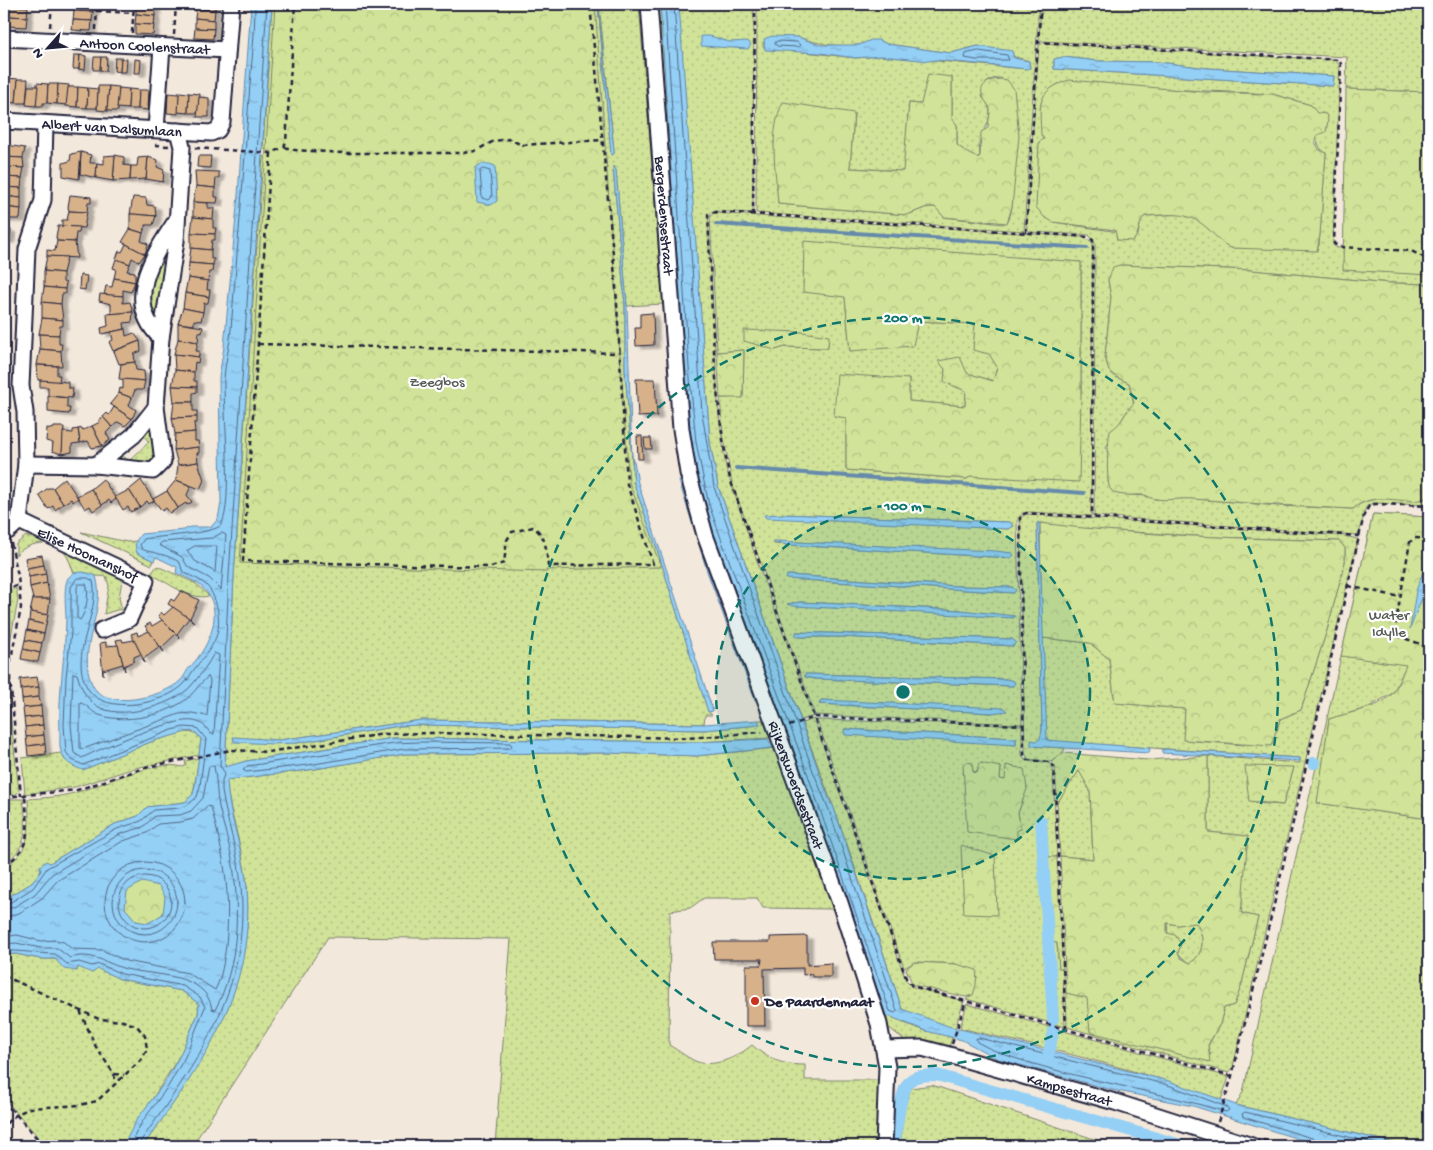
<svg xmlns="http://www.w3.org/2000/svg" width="1433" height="1150" font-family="'Gochi Hand',sans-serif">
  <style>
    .grass { fill: url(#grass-dots); stroke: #7a826a; fill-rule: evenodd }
    .forest { fill: url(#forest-crowns); stroke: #7a826a; fill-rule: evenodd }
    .water { fill: url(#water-ripples); stroke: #668aab; fill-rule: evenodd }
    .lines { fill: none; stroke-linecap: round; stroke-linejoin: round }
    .shore { stroke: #506785; stroke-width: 1 }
    .stream { stroke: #668aab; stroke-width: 4 }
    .canal { stroke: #94cff5; stroke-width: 12 }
    .building { fill: #d7b189; stroke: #22223b; filter: url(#shadow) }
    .minor-casing { stroke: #22223b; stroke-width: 19 }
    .path { stroke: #22223b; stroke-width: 2.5; stroke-dasharray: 5 4; stroke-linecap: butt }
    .minor { stroke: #fff; stroke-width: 15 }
    .ring { fill: none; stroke: #0f766e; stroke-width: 2.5; stroke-dasharray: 9 6 }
    .poi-dot { fill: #c8321e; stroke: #fff; stroke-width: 2 }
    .labels { text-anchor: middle; stroke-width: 4.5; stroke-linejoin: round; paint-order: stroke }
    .street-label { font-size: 15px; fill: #22223b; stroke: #fff }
    .park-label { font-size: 15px; fill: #575c57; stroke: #fff }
    .poi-label { font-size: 15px; font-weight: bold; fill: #22223b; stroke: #fff; text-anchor: start }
    .centre { fill: #0f766e; stroke: #fff; stroke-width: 2.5 }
    .ring-label { font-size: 15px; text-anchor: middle; font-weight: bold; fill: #0f766e; stroke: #fff; stroke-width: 4.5; stroke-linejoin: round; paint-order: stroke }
  </style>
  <defs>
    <pattern id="grass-dots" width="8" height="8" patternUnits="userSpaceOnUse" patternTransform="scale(1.25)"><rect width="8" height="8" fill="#d1e398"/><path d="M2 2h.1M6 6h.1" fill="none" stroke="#b3c284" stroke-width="1.8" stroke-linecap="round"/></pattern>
    <pattern id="forest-crowns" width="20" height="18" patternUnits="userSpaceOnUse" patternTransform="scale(1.25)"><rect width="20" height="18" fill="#d1e398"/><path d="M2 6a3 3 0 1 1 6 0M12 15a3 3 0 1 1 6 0" fill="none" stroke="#b3c284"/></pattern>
    <pattern id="water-ripples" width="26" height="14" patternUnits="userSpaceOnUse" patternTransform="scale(1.25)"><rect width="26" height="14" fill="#94cff5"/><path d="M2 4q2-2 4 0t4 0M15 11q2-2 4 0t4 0" fill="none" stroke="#7fb1d3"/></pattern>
    <filter id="shadow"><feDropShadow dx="5.5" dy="3" stdDeviation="1" flood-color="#0004"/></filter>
  </defs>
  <rect width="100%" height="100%" fill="#f3e8dc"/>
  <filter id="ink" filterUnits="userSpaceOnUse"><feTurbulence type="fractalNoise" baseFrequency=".02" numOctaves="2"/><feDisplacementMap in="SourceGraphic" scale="10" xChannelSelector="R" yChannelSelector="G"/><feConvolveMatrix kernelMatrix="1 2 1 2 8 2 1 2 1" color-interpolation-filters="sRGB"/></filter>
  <g filter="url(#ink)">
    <g class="grass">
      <path d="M272,4h20l-18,146 -11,-1z"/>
      <path d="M499,4h99l13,150 3,-1v-3l-15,-146h40l24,300 -36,2 -11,-136 -3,-3 12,139v64l9,114 23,65 51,162 4,4h-7l-1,9 -282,-4 -143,20 -46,-2 64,5 102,-17 20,-1 285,5 55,-5 -1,-5h5l7,18 -73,4 -303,-4 -148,23 -21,7 9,-192 29,-420 10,1z"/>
      <path d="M655,4h5l4,43 25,376 15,83 80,220 -3,1 -65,-175 -29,-113z"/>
      <path d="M678,4h76l-1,207 -2,2 -36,-2 -7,3 10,191 8,63 33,99 54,147 -1,3 -11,3 -83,-234 -8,-44z"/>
      <path d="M757,4h282l-15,227 -268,-18zM798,37c20,7 38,10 59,8 13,-1 17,-7 30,-1l64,9 27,-7 51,15 1,7 -3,1 -146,-13 -26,2 -92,-11v-4zM952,77v41l5,7v20l16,12h7c0,-4 -1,-9 -1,-13 3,-16 21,-29 3,-47l4,-14 6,-4 9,-1 14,19 -3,110 -3,13 -6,4 -59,-7 -8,-10h-9l-20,8 -129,-11 -4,-63 80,-28 -4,55 54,3 5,-68 12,1z"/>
      <path d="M1041,4h388v88l-83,-3 1,-32 -305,-16 -3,-3z"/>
      <path d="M1043,43l292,17 5,6 -7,178 2,3 9,2 85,12v23l-39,-1 -139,-13 -131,-5 -12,15 3,17 -6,59 4,15 7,6 13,6 5,20c-11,11 -19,30 -28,44l3,11 -1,24 10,12 28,2 9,3 31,-1 92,8 75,3c18,-16 51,-10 74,-11l2,-2v9l-56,-2 -7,4 -7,27 -4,1 -261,-19 1,-273 -6,-8 -59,-3 -4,-4 13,-183zM1063,57l35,4 60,1 50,6 126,8 -1,10 -279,-17v-9zM1058,84l214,10 39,11c11,16 -3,37 15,48l-7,93 -88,2 -35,-30 -11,-4 -40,2 -4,4 -3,15 -85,-13 -14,-80 5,-5c-3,-26 -11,-37 14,-53z"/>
      <path d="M714,213l368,24 11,5 -2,271 2,3 -64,-4 -7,2 -5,7 5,203 -207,-9 -83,-232 -9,-49 -3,-36 23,-1 1,-47 -27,2 -7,-136zM989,256l92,6v133l-114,84 -121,-9v-53l-12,-1 75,-37v22l56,5 1,-15 -21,-9v-13l-6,-8 27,12 28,8 3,-14 -22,-43 -57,-3 -68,30 -5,-54zM802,332l26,16 -43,-1 -10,3zM782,514l228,8 3,4 -5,3zM774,541l238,12 -1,5 -222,-13 -15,-1zM788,575l170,11 54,1 2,6 -227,-14zM800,602l161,8 -122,-2 -51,-4zM796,632l216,7 2,7 -173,-9h-41zM805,674l201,5 7,7 -198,-7 -10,-2zM821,700l171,13 -173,-9z"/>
      <path d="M164,255h2l-10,68 -9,-20 9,-37z"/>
      <path d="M152,425l6,39 -44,-3 8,-6 7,6 20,-19 -6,-7z"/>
      <path d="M1026,514l319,22 13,3 -125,528 -4,6 -162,-46 -1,-34 21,4 124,58 -3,-9 12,-22 4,-16 10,-3 7,-18 17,-70 -17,-4 6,-77 -39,-4v-76l92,7v-5l-251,-17 -4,-6 -3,-97 48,5 19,16 6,44 70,6 -1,31 60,5 33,-14 3,-12 21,-9 26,-80 18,-68v-14l-6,-7 -127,-4 -128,-8 -47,-6 5,207 -1,9 -10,7 34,2 -2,5 -12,9 -23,-3 -3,-6 -5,-225v-10zM1294,767l-11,38 -28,-2z"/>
      <path d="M1373,514l56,3 -22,147 -14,29 -26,15 -38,11 -11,84 111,16v327h-23l-170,-41 7,-13z"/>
      <path d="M35,532l85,42 2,6 -3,18 5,19 -4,-8 -16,5 5,-28 -3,-10c-11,2 -20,-5 -32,-3 -3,-7 -5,-15 -10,-21 -10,-15 -39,-9 -48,3v-11l10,-8 5,2z"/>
      <path d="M81,532l46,10 9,-1 1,12 17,8 -2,4z"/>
      <path d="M157,566l38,17 14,13c-19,5 -42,-14 -58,-22z"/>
      <path d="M16,588l2,12 -12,63 3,29 -5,4v-104z"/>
      <path d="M8,696l11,95 -4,4 -11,-1v-94z"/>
      <path d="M814,719l92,261 7,7 51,14 -15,46 -4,2 -39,-8 -22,-17 -102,-294 3,-1c42,94 61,198 108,290l33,12 22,3 -46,-25 -56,-168 -44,-118z"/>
      <path d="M817,720l205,5v30l3,4 24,4 4,6 4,88h-12l-2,-37 -4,1 11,193 5,4 -4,-76 6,1 2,24 4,2 2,58 -99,-28 7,-5 -17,-30 -41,-2 -11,6zM845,729l171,9v7zM972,764l1,8 28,-5 -1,12 5,1 19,17 -6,16 3,16 -4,1 -54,-65z"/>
      <path d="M184,732l12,1 5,6 -2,16 -64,13 -60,19 -50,7 -3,-36 39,-5 4,7 20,9 68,-28z"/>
      <path d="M776,748l57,161 -70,-1 -6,-10h-53l-14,10 -20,3 -1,134c9,5 22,16 32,18 18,3 38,-7 51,-18 17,15 31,20 53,20v15h73l2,28 -4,38h-381l16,-207 -183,-2 -136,209h-49c58,-82 111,-152 104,-258 -3,-37 -17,-72 -21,-108l83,-10 96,-16 202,-1 89,3z"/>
      <path d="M199,758l-6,36 -8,8 -38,5 -9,9 -23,8 -65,39 -10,3 1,5 -11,13 -26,16v-34c28,-13 26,-40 24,-67 15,-1 31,-2 46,-6 30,-8 80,-34 109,-26l3,-2 -1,-4z"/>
      <path d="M1079,770l11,20 3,69 -33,-3 -3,-53z"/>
      <path d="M4,799h19c4,26 6,50 -19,64z"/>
      <path d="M1196,922c9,14 9,32 -6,41 -13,-7 -24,-25 -23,-40l11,2z"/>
      <path d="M16,954l24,5h15l22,12 1,-4 10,2 10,-1 22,11 62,12 17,13 -1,10 -18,41 -57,91h-77l-42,-48v-143z"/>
      <path d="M967,1004l262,73 -8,23c-85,-32 -173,-51 -261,-72z"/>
      <path d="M932,1085l183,61h-215l4,-37 7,-21z"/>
    </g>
    <g class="forest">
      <path d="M275,4h320l34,478 32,85 -115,3 1,2 -307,-9z"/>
      <path d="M928,74l24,3v41l5,7v20l12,9 9,4 2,-2 1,-24 7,-4c0,-6 2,-11 2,-17 0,-6 -5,-9 -7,-14 -7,-15 14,-20 24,-17l7,9 5,47 -7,71 -5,16 -63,-6 -9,-10h-8l-20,8 -129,-11c-2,-33 -10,-72 5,-102l71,11 -4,55 53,3 6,-68 12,1z"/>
      <path d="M1069,80l134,12 69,2 39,11 6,8 9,1 2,7 -2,11 -9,3 -2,7 4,7 7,4 -6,82 -3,16 -86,-3c-10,-5 -15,-12 -24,-20 -20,-18 -37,-13 -62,-12 -7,7 -5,17 -12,25l-16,-1 -2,-10 -62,-8 -9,-5 -8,-10 3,-65 5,-3 -3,-4c-1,-30 -6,-44 28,-55z"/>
      <path d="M1346,89l83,3v183l-86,-5z"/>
      <path d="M804,241l277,21v133l-2,87 -109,-6 -3,3 -121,-9v-52l-12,-2 3,-42 72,5v22l56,5 1,-15 -22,-9 1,-13 -7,-8 22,-4 7,16 26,8 4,-14 -8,-13 -16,-4 2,-26 -57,-3 -5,25 -63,5 -5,-54 -42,-5z"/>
      <path d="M1120,265l131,5 139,13 39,1v212c-20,14 -52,-9 -76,13 -53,-2 -106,-6 -160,-10 -12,-1 -26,2 -38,0 -3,0 -7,-3 -10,-4 -11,-1 -26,3 -34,-5 -6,-6 -3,-50 -1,-59 15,-10 12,-16 24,-28l-5,-20 -13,-6 -7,-6 -4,-15 6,-59 -3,-17 5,-13z"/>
      <path d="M744,330l58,2 27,4 -1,12 -43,-1 -10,3 -31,-9z"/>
      <path d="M744,350l-1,48h-23l-3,-46z"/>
      <path d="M1373,514l56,3v302l-112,-16 12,-84c19,-7 48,-9 63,-25 6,-7 10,-20 14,-29l-65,-9z"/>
      <path d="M1040,523c99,13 199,15 299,18l6,7v14l-18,68 -26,80 -21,9 -9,27 -88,-6 2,-31 -70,-6 -6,-44 -19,-16 -48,-5z"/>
      <path d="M1063,753l85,7 60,-4v76l40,4 -7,77 17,4 -17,70 -7,18 -10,3 -4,16 -12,21 2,17 -120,-30 -3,-34 -21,-5 -6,-137 33,3 -3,-69 -11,-19 -22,32 -2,-37 -4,-4zM1167,923l11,2 18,-2c9,13 9,31 -6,40l-9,-5 -3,-5 3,-9 -6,-9 -8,-2z"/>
      <path d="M967,762l5,1 1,9 4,1 2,-10 22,4 -1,12 5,1 1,-15 18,4 3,20 -9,24 3,16 -4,1v9l-50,-7 -4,-67z"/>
      <path d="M1245,766l49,1 -11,38 -34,-4z"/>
      <path d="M961,845l34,11 2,59 -33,-1z"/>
      <path d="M1045,857h12l6,112 -4,-1 -2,-25 -6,-1z"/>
      <circle cx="145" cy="902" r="21"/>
      <path d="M914,962l42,2 21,6 -1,15 -3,10 -8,2 -52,-12 -7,-16z"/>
    </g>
    <g class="water">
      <path d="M251,4h21l-38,572 -9,191 21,-6 148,-23 303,4 71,-3 5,9 -77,8 -89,-3 -202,1 -96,16 -82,10c1,36 17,71 20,108 8,106 -46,177 -104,258h-20l14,-27 28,-37 15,-27 18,-41 1,-10 -17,-13 -62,-12 -22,-10 -6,4 -14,-6 -1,4 -13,-2 -9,-10h-15l-24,-5 -12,1v-55l26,-16 11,-13 -1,-5 6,-5 4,2 65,-39 23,-8 9,-9 38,-5 8,-8 2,-9 6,-46 -5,-6 -6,-2 -37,10 -70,29c-9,-3 -18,-7 -21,-16 -3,-6 -2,-15 -2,-22 -2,-38 5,-75 6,-112 0,-10 -3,-34 2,-42 7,-9 20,-6 28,-2 11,36 -20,71 -4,108 12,28 71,13 88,-3 5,-4 6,-11 11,-15 18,-19 35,-56 12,-78 -7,-7 -18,-11 -27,-15l1,-6 -21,-10 -2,4 -17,-8c-3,-8 -2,-12 4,-19l43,-4 6,-3h21l7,-8 3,-16 -2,-126 5,-30 14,-152zM142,882l17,4 6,11 -2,17 -15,9 -12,-2 -11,-13 2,-17z"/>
      <path d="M598,4l16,146v4l-3,1z"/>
      <path d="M660,4h19l31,438 8,44 100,283 13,35 2,1 69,204 46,17 221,55 67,24 170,41h-85l-128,-40 -81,-16 -114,-31 -36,-19 -36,-9 -40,-16 -83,-239 -82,-222 -17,-48 -6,-28 -7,-36 -7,-74z"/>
      <path d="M701,36h9l20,6 18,-1 3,4 -3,4 -47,-3z"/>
      <path d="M772,36l26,1 22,8h39l12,-5h8l8,4 64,9 27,-7 34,5 2,7 15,3 1,7 -3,1 -91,-9 -7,1 -48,-5 -26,2 -35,-5 -55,-3 -1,-11z"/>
      <path d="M1063,57l35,4 60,1 50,6 126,8 -1,10 -279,-17v-10z"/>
      <path d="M481,164h9l5,2 2,35 -6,4 -14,-3 -2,-34z"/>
      <path d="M613,166l3,4 11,136 5,155h2l4,22 75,228 -5,1 -51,-163 -23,-65 -9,-114v-64z"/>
      <path d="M679,481h3l27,91 48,128h-2l-47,-126z"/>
      <path d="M782,514l228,8 3,4 -5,3 -242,-11 -2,-3z"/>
      <path d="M1039,522l8,218 103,8 -1,5 -118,-7v-6l5,1 4,-2 2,-9 -5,-207z"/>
      <path d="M774,541l222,10 16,2 2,2 -3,3 -222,-13 -15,-2z"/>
      <path d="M1428,558l-2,22 3,1v19l-7,-2 -12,31 6,-38z"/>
      <path d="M787,575l171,11 54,1 4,3 -2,3 -228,-14z"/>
      <path d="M800,602l161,8 54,6 -1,2 -221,-12 -6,-2z"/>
      <path d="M796,632l216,7 4,3 -3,4 -172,-9h-41l-4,-1z"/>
      <path d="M805,674l201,5 8,2 1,2 -2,3 -198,-7 -10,-2z"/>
      <path d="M821,700l183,8 3,3 -15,2 -173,-9z"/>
      <path d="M422,720l282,4 54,-4 2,5 -56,5 -285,-5 -20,1 -102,17 -24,1 -39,-2 -1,-5 46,3z"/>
      <path d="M844,729l172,9v7l-171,-10z"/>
      <path d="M1162,749l138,9v3l-138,-8z"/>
    </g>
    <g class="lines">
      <g class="shore">
        <path d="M665,4l24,364 7,74 7,35 6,28 17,47 82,223 70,203 12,33 5,2 2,-2 -2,-6 -66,-195 -16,-39 -99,-284 -12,-74 -28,-409"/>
        <path d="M777,41l20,1 3,3 -2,2 -21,-1 -2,-2z"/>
        <path d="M979,51l28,4 2,5h-33l-11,-2 1,-4z"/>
        <path d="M483,169l7,2 2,26 -3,3 -7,-2 -2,-27z"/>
        <path d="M222,533l4,2 -5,55 -12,-12 -21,-11 -6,-10 -23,-12 3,-3 50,-4z"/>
        <path d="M195,546h22l-2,26 -20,-11 -8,-10z"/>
        <path d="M79,584h7c4,8 0,29 -6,36l-3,-2v-30z"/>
        <path d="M214,653l5,2 -5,79h-3c-5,-7 -9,-12 -18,-13 -19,-4 -92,27 -111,37l-8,-5 -3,-28 2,-52 4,1c4,13 8,24 20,32 24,15 70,0 90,-16 7,-6 23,-28 27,-37z"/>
        <path d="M208,677l2,3 -3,36 -15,-3 -13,1 -96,35 -3,-1v-45c7,1 11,9 19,12 26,9 63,1 85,-14 9,-6 18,-21 24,-24z"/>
        <path d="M420,742l90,1 2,3 -2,2 -106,1 -96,16 -62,7 -3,-2 5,-4 146,-23z"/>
        <circle cx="145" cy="902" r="40"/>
        <circle cx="145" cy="902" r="32"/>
        <circle cx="145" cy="902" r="26"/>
        <path d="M4,904l7,-2 22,-14 14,-20 70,-39 24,-8 13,-11 25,-2 9,-3 9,-8 3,-11 6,-47 -9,-11 -13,-1 -12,3 -89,35 -11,-5 -6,-8 -2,-27 2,-48 5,-45v-45l6,-9h11l5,3c8,34 -26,73 -5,108 17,27 77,15 96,-5 4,-4 6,-9 9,-13 8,-11 18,-21 23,-34 6,-15 1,-43 -11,-53 -6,-6 -18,-8 -23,-14 -1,-2 -1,-5 -2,-7 -4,-4 -15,-8 -21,-9 -7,-3 -9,-1 -17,-5l-2,-4 4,-6c15,-3 70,-5 77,-14 13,-20 2,-118 3,-147 1,-16 6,-32 7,-49 6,-77 13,-154 18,-231 2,-31 6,-63 6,-94"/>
        <path d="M4,910l10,-3 21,-13 17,-20 68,-40 23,-7 12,-11 25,-1 11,-4 12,-13 6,-32h5c3,13 2,27 5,41 4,18 10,35 13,52 8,49 7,106 -17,151l-3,-1c-6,-37 -58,-33 -86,-40 -19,-5 -34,-18 -56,-11l-13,-10h-16l-25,-5 -12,1"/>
        <path d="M4,918l15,-5 23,-15 15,-17 66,-40 24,-8 11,-9 23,-2 12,-3 14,-13 4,1c13,48 20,87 15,138 -2,15 -4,32 -11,45l-27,-17 -62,-12 -24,-11 -30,-1 -8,-7 -8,-2 -15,1 -24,-6 -13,2"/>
        <path d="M4,951c17,-1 34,3 51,3l12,10 12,-2 13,4 7,-2 23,10 61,12 17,11 5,10 -20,50 -16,28 -27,37 -13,24"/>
        <path d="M979,1038l189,47 59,22 2,3 -3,2c-56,-17 -114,-27 -171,-42 -27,-8 -53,-14 -78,-28l-1,-3z"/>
        <path d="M139,1146l1,-4c57,-80 110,-151 101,-255 -2,-33 -14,-63 -19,-96v-11l3,-7 -5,-7 9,-191 38,-571"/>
        <path d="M1318,1146l-3,-7 -72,-22 -1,-3 3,-2 141,34"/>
      </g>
      <g class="stream">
        <path d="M716,224l371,24"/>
        <path d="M736,468l348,25"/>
      </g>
      <g class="canal">
        <path d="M1313,763h2"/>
        <path d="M1041,821l12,198"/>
        <path d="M1048,1058l5,-27"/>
        <path d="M894,1146c3,-15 5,-55 16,-65 6,-7 18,-5 27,-6l247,71"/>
      </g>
    </g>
    <g class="building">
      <path d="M74,4h19v8l-19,-1z"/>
      <path d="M196,4h19v6l-19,-1z"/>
      <path d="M136,5l19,1v10l-19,-2z"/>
      <path d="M9,6l19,1 -1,10 -19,-1z"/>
      <path d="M196,9l19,1 -1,10 -19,-2z"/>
      <path d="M74,11l19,1 -1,9 -19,-1z"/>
      <path d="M136,14l19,2 -1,9 -19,-1z"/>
      <path d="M8,16l19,1 -1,10 -19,-1z"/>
      <path d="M195,18l19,2v9l-19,-1z"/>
      <path d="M73,20l19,1 -1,10 -19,-1z"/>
      <path d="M135,24l19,1 -1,10 -18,-1z"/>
      <path d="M195,28l19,1 -1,10 -19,-1z"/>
      <path d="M74,55h6l-1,14h-6z"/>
      <path d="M80,55l6,1 -1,14 -6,-1z"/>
      <path d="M94,57h7l-1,13h-7z"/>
      <path d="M101,57h6l-1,14 -6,-1z"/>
      <path d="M115,58h6l-1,14 -6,-1z"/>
      <path d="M121,58l6,1 -1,13h-6z"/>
      <path d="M135,59l6,1 -1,13h-6z"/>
      <path d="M7,78l11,1 -2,24 -10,-1z"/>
      <path d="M18,79h10l-2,24h-10z"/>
      <path d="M37,83l11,1 -1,19h-4v3h-7z"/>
      <path d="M48,84h10l-1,20 -10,-1z"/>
      <path d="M58,84l11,1 -2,20 -10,-1z"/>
      <path d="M28,86h10l-2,20 -10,-1z"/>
      <path d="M98,86h11l-2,25 -10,-1z"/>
      <path d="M109,86l10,1 -1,24h-11z"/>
      <path d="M68,87h10l-1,20 -11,-1z"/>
      <path d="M78,87l10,1 -1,20 -10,-1z"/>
      <path d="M88,88l10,1 -1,19h-10z"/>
      <path d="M119,88l10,1 -1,20 -11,-1z"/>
      <path d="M129,89l10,1 -1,19h-10z"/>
      <path d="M139,90h10l-1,20 -10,-1z"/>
      <path d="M179,92l10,1 -1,20 -11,-1z"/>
      <path d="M168,93l11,1 -1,20 -11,-1z"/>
      <path d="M189,93l11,1 -2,19h-10z"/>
      <path d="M199,97l10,1v19h-12z"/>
      <path d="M7,145l18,3 -2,10 -19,-1v-10z"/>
      <path d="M81,152l10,3 -1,8h7l-1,15 -16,-4z"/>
      <path d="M81,152l-2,27 -16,-3v-13l7,-2 1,-7z"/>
      <path d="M115,155l9,2v8l7,1 -1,14 -17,1z"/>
      <path d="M115,155l-2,26 -17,-3 1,-15 7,1v-8z"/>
      <path d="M198,156h13l-1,12 -13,-1z"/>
      <path d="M6,157l17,1 1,10 -19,-1z"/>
      <path d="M148,157l10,3 -1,7 7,3 -1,12 -17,-3z"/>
      <path d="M148,157l-2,22 -16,1 1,-14h6l1,-8z"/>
      <path d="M4,167l20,1 -2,10 -18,-1z"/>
      <path d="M195,171l24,1v6h-3l-1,10 -19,-2z"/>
      <path d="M4,177l18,1 -1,10 -17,-1z"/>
      <path d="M196,186l19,2v9h3l-1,6 -24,-1z"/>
      <path d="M4,187l17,1v10l-17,-2z"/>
      <path d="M70,195l21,2v6h-3l-1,9 -18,-1 -1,-4z"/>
      <path d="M4,196l17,2v11l-17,-2z"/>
      <path d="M133,197l13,1 1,7 8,1 1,10 -26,-2z"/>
      <path d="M193,202l15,1v5h6l-1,11 -20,-2z"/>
      <path d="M4,207l17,2 -1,10h-16z"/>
      <path d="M69,211l18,1 -3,16 -22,-2v-6h5z"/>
      <path d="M130,214h4l22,2 -3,9h-7l-3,8 -13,-4z"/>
      <path d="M193,217l20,2v9h3l-1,6 -24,-1z"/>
      <path d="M58,226l22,1 -1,6h-3l-1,9 -18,-1 -1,-4z"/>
      <path d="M4,228l7,2 -2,10h-5z"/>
      <path d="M130,229l13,4 -2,8 7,3 -3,10 -23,-12z"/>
      <path d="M191,233l24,1v6h-3l-1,10 -20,-2z"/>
      <path d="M57,241l18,1 2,16 -30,-2v-6l8,1z"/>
      <path d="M126,244l19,10 -6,8 -7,-4 -2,6 -14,-5 3,-8 3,1z"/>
      <path d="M191,248l20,2v9h3l-1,6 -24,-2z"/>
      <path d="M47,256l20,1 -4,16 -19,-2z"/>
      <path d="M116,259l14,5 -3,7 8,1v10l-21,-4 2,-9 -3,-1z"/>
      <path d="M189,263l24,2 -1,7h-3l-1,9 -20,-3z"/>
      <path d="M44,271l19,2v9l3,1 -1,6 -21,-2z"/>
      <path d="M80,275l7,1 -2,14 -6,-1z"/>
      <path d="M114,278l21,4 -4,10 -8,-2v6l-19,-1 2,-9 6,1z"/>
      <path d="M188,278l20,3 -1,9h3l-1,7 -24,-4z"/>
      <path d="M44,287l21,2v5h-3l-1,10 -19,-2z"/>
      <path d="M185,293l24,4 -1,6h-4l-1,9 -20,-4z"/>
      <path d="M100,294l23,2v7l7,-1 3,10 -22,2v-10l-12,-3z"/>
      <path d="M42,302l19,2 2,16 -21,-2z"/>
      <path d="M183,308l20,4 -2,9 -7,-1v5l-16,-2z"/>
      <path d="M133,312l-1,10 -8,1 1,6 -23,5 -1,-6 7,-2 -1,-12z"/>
      <path d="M653,313l1,32 -18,1 -1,-18h5v-14z"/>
      <path d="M42,318l21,2v6h-3l-1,9 -20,-1z"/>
      <path d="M178,323l25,4 -1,6 -3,-1 -1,10 -20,-3z"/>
      <path d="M125,329l1,7 8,-3 6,8 -27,10 -4,-9 4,-2 -2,-8z"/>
      <path d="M39,334l20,1v9h3l-1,7 -21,-2z"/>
      <path d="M178,339l20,3 -2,9h3v6l-25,-3z"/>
      <path d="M140,341l1,10 -7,3 1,8 -16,2 -5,-13z"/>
      <path d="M40,349l21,2 1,15 -25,-1z"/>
      <path d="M174,354l25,3 -1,6 -3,-1 -1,10 -19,-2z"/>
      <path d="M135,362l1,8 8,1 1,10 -26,-2 2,-15z"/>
      <path d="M37,365l20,1v9h3l-1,7 -21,-2z"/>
      <path d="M175,370l19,2v9h3v6l-25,-1z"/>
      <path d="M123,379l22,2 -2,9h-8l-3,8 -13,-5 1,-5 3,1z"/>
      <path d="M636,379h19l2,37 -19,1z"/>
      <path d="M40,380l28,2v6h5l-1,10 -24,-2v-9h-8z"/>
      <path d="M172,386l25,1v5l-4,1v9h-19z"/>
      <path d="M119,393l13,5 -3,7 7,5 -4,9 -22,-15z"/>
      <path d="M48,396l19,2v10h3l-1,6 -21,-2z"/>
      <path d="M174,402h19v9h4v6l-25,1z"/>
      <path d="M114,407l18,12 -7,7 -7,-4 -6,5 -9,-10 4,-4 2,2z"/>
      <path d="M103,417l9,10 -6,6 4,7 -8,6 -10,-20 8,-4 -1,-2z"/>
      <path d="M197,417v6h-3l1,9 -20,2 -3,-16z"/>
      <path d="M92,426l10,20 -10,2 -4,-7 -8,2 -2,-14 4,-1 1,2z"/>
      <path d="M54,427h10l-2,27 -10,-3 1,-8 -7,-2 1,-13 6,1z"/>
      <path d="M78,429l2,14 -8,1v8l-10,2 1,-22 10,1v-3z"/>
      <path d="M195,432v9h3l1,6 -25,3 1,-16z"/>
      <path d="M637,436h5l1,23h-5z"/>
      <path d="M644,438h7l1,11h-7z"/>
      <path d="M199,447v6h-2l1,9 -20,3 -4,-15z"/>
      <path d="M198,462l6,18 -4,9 -24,-9 2,-15z"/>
      <path d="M65,478l13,20 -5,4 -2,-3 -8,5 -10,-16z"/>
      <path d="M103,479l13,20 -5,4 -2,-3 -7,5 -11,-16z"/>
      <path d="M141,480l13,21 -5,3 -2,-3 -7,6 -11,-17z"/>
      <path d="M176,480l15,6 -4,9 5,7 -5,3 -1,-2 -8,5 -11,-17z"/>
      <path d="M48,488h5l10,16 -8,6 -2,-4 -5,3 -9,-14z"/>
      <path d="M91,489l11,16 -9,6 -3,-5 -5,3 -8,-13z"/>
      <path d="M129,490l11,17 -9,5 -3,-5 -5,3 -8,-13z"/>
      <path d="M167,491l11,17 -8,5 -4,-5 -4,3 -9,-12z"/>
      <path d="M42,555l2,10 -17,3 -2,-10z"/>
      <path d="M44,565l2,9 -17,3 -2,-9z"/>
      <path d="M46,574l1,9 -17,4 -1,-10z"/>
      <path d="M47,583l3,16h-17l-3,-12z"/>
      <path d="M181,591l18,9 -9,18 4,4 -26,-18 3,-5 3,2z"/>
      <path d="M33,599h17l-2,16 -18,-3z"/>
      <path d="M173,607l16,11 -12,16 3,4 -22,-22 3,-4 3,3z"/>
      <path d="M30,612l18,3 -2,10 -17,-4z"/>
      <path d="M162,620l14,14 -15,14 3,4 -19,-26 5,-3 2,3z"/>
      <path d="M29,621l17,4 -2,9 -17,-4z"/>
      <path d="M27,630l17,4 -2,9 -17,-3z"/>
      <path d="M149,631l11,16 -17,12 2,4 -14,-29 6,-2 1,4z"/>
      <path d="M122,639l1,3 11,-2 7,14 -7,3v4l-10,5 1,5 -9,-31z"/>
      <path d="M25,640l17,3 -2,10 -17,-4z"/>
      <path d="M106,642v4l12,-1 5,19 -20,6v5l-3,-32z"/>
      <path d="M23,649l17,4 -2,9 -17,-3z"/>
      <path d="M37,677l2,10 -18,2 -1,-10z"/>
      <path d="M39,687v10l-17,2 -1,-10z"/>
      <path d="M39,697l2,9 -18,2 -1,-9z"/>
      <path d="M41,706l1,10 -18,2 -1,-10z"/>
      <path d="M42,716l1,9 -18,2 -1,-9z"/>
      <path d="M43,725l1,10 -18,2 -1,-10z"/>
      <path d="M44,735l1,9 -18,2 -1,-9z"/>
      <path d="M45,744l1,10 -18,2 -1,-10z"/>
      <path d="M807,936v29l24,-2v14h-19v-3l-9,1v-7l-39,1 1,57h-19v-61h15l1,-6h-48l-1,-17h57v-5z"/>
    </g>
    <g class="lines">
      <defs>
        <g id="minor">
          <path id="s1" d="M649,4l32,425 7,44 17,62 135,368 39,121 8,43 -3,79"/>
          <path id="s2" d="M4,38l223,12"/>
          <path id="s3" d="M4,121l207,12 7,-3 4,-8 9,-118"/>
          <path d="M156,129l6,-82"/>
          <path d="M161,338c-38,-36 -9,-81 15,-117"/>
          <path d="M26,464l70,1 57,6 10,-10 -7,-54 5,-69 15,-97 6,-94 -4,-16"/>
          <path d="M96,465l38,-30 22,-28"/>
          <path id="s4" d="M19,521l127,60 -17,38 -27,11"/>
          <path d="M4,532l4,-1 11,-10 7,-57 -1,-52 -4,-26 6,-137 16,-49 2,-75"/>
          <path id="s5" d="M884,1049l38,-1 27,7 166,47 137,44"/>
        </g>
      </defs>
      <use href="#minor" class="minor-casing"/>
      <g class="path">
        <path d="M755,4l-2,210 335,23 5,3 -1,273 3,4"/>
        <path d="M1041,4l-3,38 301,18 2,4 -7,180 8,3 69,4 18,9"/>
        <path d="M97,11l36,2"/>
        <path d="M4,25l1,-21"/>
        <path d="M50,27l2,-23"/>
        <path d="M96,30l1,-26"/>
        <path d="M132,33l2,-29"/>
        <path d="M174,35l2,-31"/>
        <path d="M155,145l14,1"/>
        <path d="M284,147l11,3 48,3h120l12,-2 19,-10 15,-2 13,6 80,-5"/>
        <path d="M195,148l76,5 13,-6 2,-5 9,-138"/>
        <path d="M271,153l-28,408 248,6 13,-4 3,-23 5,-8 21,-5c14,9 13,23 15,39l105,-2 -26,-80 -11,-197 -26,-283"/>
        <path d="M753,214l-40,-2 -5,2c4,88 4,179 22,265l176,499 6,8 320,90"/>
        <path d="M1026,233l12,-191"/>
        <path d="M258,344l360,9"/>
        <path d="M1429,539l-14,-1 -5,4 -16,91 4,3 31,11"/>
        <path d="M11,543l7,33 3,32 -12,61 12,127"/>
        <path d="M1348,586l52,11"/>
        <path d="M4,590l15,-5"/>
        <path d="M4,697l8,-5"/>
        <path d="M789,726l26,-9 208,8"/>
        <path d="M4,797l73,-7 70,-23 84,-17 37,2 116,-18 48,-1 256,5 74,-6"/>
        <path d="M4,865c29,-16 24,-39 21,-68"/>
        <path d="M4,976l95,43 24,2 14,5 8,10 2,13 -5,10 -45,42 -17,4 -50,3 -13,6 -13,11"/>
        <path d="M80,1011l16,36 18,27 1,9"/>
        <path d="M1066,1029l-12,-262 -4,-5 -23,-2 -3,-5 -4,-239 6,-3 333,23"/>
        <path d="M952,1044l14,-43"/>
        <path d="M114,1074l10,1"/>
        <path d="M4,1101l40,45"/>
        <path d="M1218,1122l14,-46 41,-167 91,-394 5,-9 6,-2 54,2"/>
        <path d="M1263,1140l18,6"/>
      </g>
      <use href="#minor" class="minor"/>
    </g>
  </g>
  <circle cx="903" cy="692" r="187" fill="#0f766e" fill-opacity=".12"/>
  <g class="ring">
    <circle cx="903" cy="692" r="187"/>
    <circle cx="903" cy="692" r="375"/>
  </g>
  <circle class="poi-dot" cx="755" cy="1001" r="5"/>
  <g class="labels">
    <g class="street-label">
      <text dy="5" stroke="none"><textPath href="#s2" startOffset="141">Antoon Coolenstraat</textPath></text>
      <text dy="5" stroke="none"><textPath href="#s3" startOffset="108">Albert van Dalsumlaan</textPath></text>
      <text dy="5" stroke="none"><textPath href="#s1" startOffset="212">Bergerdensestraat</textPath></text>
      <text dy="5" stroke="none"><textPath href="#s4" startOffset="76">Elise Hoomanshof</textPath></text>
      <text dy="5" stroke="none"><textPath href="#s1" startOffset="801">Rijkerswoerdsestraat</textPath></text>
      <text dy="5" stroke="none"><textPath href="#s5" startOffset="191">Kampsestraat</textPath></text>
    </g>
    <g class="park-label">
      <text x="437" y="386">Zeegbos</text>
      <text x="1389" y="619">Water<tspan x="1389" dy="17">Idylle</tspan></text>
    </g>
    <g class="poi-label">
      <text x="765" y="1006">De Paardenmaat</text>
    </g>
  </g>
  <circle cx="903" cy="692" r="8" class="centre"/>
  <g class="ring-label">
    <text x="903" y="322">200 m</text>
    <text x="903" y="510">100 m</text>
  </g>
  <rect width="1433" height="1150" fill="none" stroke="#fff" stroke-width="20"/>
  <rect x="10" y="10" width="1413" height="1130" fill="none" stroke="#22223b" stroke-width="2" filter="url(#ink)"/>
  <g transform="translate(48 48) rotate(243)" stroke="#ffffff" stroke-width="4" paint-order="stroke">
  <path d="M0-4L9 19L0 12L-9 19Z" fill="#22223b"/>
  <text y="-8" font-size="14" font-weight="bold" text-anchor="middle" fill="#22223b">N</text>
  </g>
</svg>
